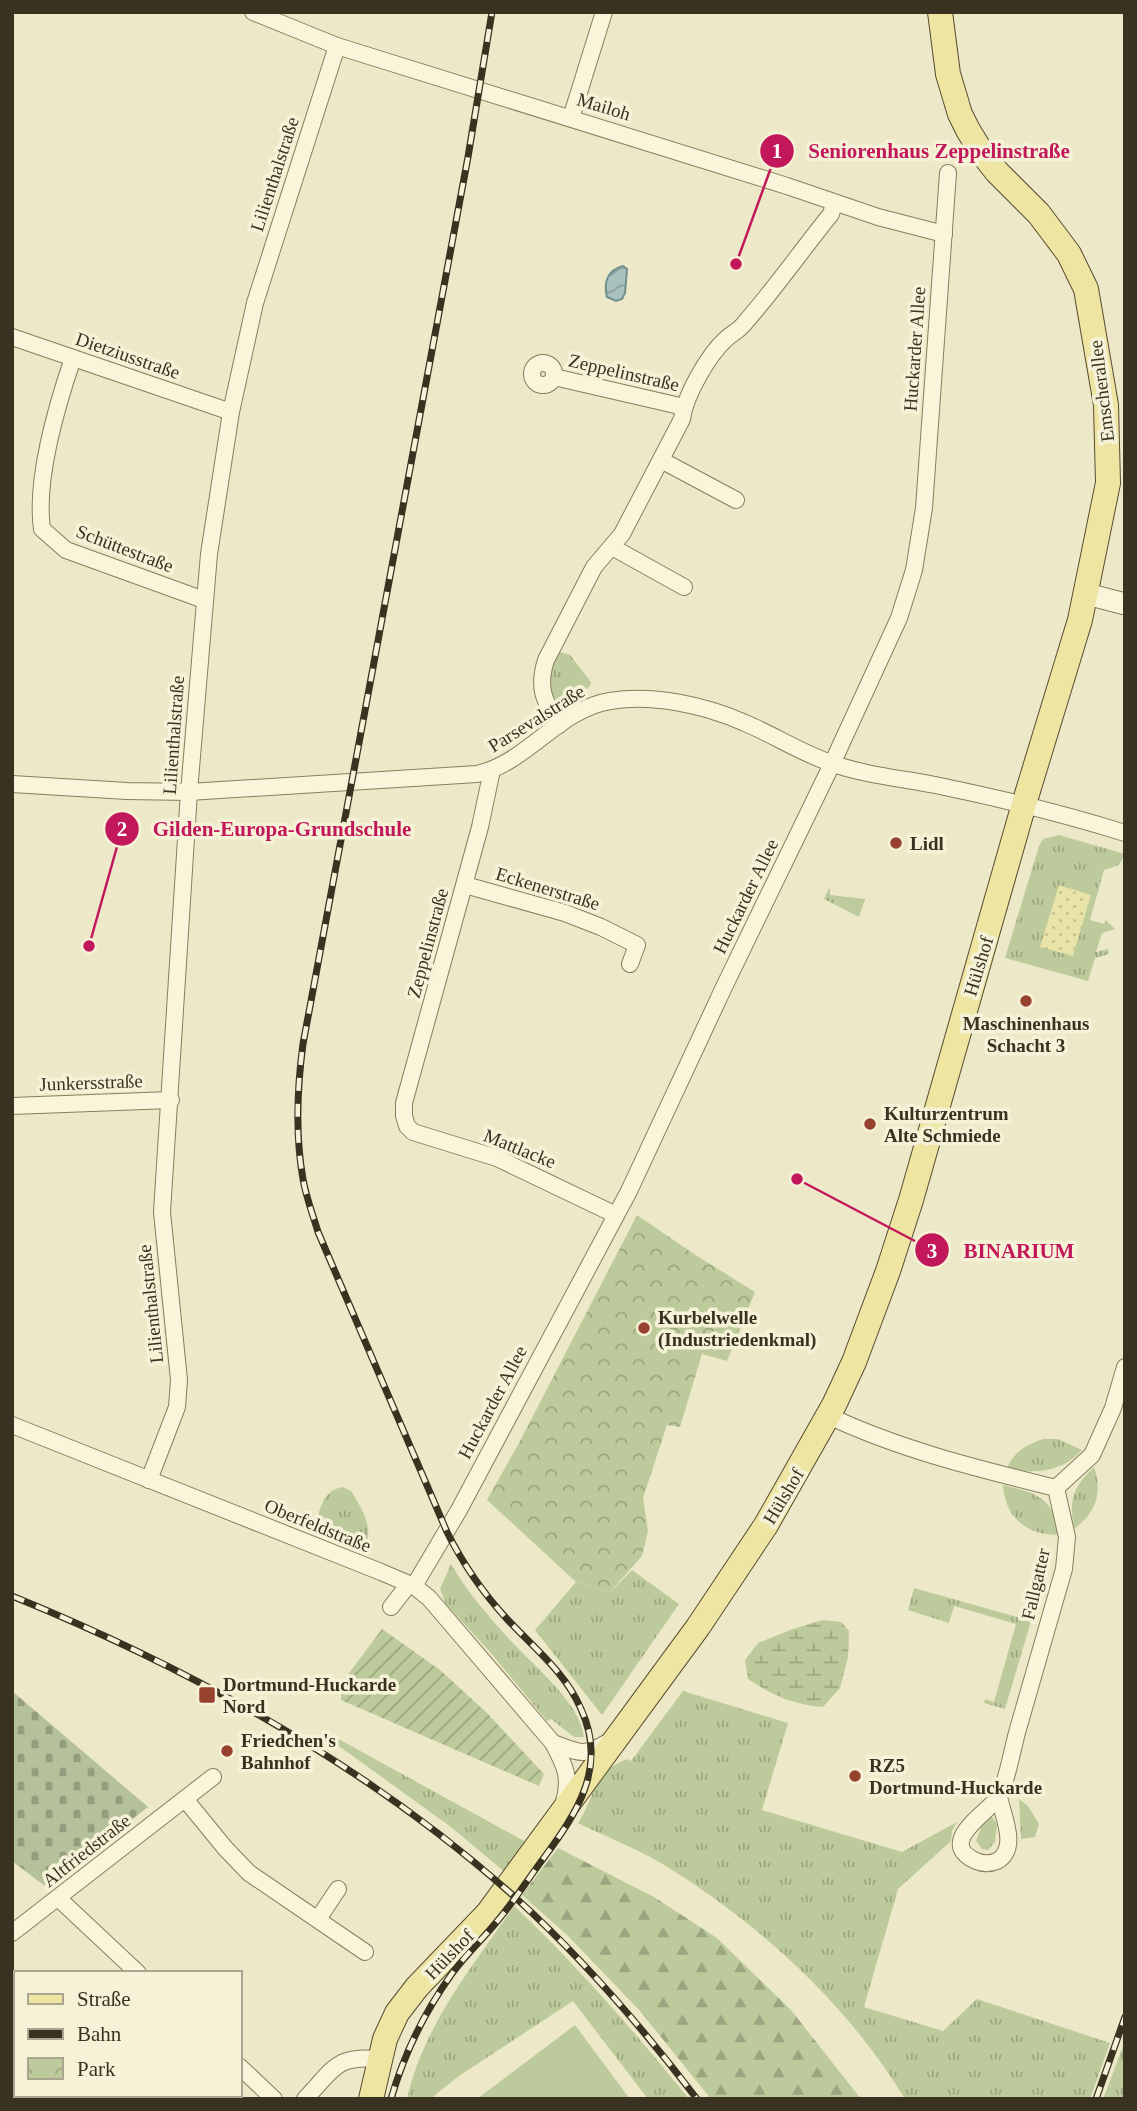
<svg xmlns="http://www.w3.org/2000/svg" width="1137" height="2111" font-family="Georgia,serif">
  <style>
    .grass { fill: url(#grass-tufts) }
    .forest { fill: url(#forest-firs) }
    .wetland { fill: url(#wetland-marsh) }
    .sand { fill: url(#sand-dots) }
    .cemetery { fill: url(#cemetery-stones) }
    .park { fill: url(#park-crowns) }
    .garden { fill: url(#garden-furrows) }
    .pitch { fill: #bdcb9c }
    .water { fill: url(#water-waves); stroke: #6f908e; stroke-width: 2 }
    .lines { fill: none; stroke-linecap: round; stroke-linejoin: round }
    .street-casing { stroke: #897d5d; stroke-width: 18 }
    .secondary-casing { stroke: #6b5e40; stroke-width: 23 }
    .primary-casing { stroke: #574a31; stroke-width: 26 }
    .street { stroke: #f8f5db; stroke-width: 16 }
    .secondary { stroke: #f8f5db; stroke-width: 21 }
    .primary { stroke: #eee5a2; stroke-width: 24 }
    .rail-casing { stroke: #3a3221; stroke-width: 7 }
    .rail { stroke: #f5f2d7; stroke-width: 4.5; stroke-dasharray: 13; stroke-linecap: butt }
    .poi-dot { fill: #96422f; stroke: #f5f2d7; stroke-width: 2.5 }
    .labels { text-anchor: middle; stroke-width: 7; stroke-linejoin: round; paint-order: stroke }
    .street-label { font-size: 19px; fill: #3a3221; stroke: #f5f2d7 }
    .poi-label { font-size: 19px; font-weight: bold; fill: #3a3221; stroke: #f5f2d7; text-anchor: start }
    .leader { fill: none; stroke: #c2185b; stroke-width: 2.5 }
    .callout-dot { fill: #c2185b; stroke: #f5f2d7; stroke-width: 2.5 }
    .mark-label { font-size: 21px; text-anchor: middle; font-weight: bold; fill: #fff }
    .callout-label { font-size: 21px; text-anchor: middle; font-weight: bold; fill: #c2185b; stroke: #f5f2d7; stroke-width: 7; stroke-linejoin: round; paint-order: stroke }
  </style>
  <defs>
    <pattern id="grass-tufts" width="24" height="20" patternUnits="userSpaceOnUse" patternTransform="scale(1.75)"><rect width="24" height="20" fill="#bdcb9c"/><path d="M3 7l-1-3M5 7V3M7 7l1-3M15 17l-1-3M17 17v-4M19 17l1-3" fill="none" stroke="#9ba57f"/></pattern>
    <pattern id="forest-firs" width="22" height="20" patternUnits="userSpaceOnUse" patternTransform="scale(1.75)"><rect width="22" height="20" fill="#bdcb9c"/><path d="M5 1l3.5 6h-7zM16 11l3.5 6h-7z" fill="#9ba57f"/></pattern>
    <pattern id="wetland-marsh" width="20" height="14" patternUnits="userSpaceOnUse" patternTransform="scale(1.75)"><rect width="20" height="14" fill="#bdcb9c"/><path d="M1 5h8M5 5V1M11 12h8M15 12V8" fill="none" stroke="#9ba57f"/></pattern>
    <pattern id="sand-dots" width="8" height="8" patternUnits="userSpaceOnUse" patternTransform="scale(1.75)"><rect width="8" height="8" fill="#e8e3a6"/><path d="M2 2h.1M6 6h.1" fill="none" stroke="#c8c38f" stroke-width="1.8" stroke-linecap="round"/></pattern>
    <pattern id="cemetery-stones" width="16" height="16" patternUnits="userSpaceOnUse" patternTransform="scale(1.75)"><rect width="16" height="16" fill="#b5c19a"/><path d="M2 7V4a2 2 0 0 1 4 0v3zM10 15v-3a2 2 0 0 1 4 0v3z" fill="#949d7d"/></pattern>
    <pattern id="park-crowns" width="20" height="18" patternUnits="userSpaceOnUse" patternTransform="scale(1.75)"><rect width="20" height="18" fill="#bdcb9c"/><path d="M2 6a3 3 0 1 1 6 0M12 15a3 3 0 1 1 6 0" fill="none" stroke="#9ba57f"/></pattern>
    <pattern id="garden-furrows" width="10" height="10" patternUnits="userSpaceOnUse" patternTransform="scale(1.75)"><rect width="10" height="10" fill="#bdcb9c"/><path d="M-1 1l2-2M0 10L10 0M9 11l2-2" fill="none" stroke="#9ba57f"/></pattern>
    <pattern id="water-waves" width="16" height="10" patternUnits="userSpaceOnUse" patternTransform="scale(1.75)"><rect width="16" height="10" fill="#a9c1bf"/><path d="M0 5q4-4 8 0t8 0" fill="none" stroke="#8b9d9b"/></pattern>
  </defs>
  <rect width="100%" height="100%" fill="#ede9c8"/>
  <g class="grass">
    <path d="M557,651l13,4 21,27 -1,4 -4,3 -28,13c-15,-17 -7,-32 -1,-51z"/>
    <path d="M1059,835l66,19 -6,11 -15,5 -14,50 14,4 2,-4 9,9 -13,4 -6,19 12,-3 1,5 -14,4 -7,23 -83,-23 34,-112 4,-7z"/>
    <path d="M830,886v9l35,4 -6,18 -35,-18z"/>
    <path d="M1043,1439h15l24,11c-21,23 -46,23 -76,20 8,-18 19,-25 37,-31z"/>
    <path d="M1094,1467c9,25 2,46 -20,62 -5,-31 -2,-40 20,-62z"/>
    <path d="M1003,1485c32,8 52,12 55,50 -32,0 -53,-18 -55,-50z"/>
    <path d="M343,1487l8,4c9,14 25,40 13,55l-48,-19c3,-18 7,-37 27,-40z"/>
    <path d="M451,1564c17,29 38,53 61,78 23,25 68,61 72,95h-10l-23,-18 -4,2 -57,-69 -44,-48 -6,-15z"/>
    <path d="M632,1570l47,34 -77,111 -67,-85 41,-48 34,10z"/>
    <path d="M914,1588l117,33 -26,88 -21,-6 1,-4 9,3 22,-78 -62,-18 -5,17 -41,-13z"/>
    <path d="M683,1691l105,32 -26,87 140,42 55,-30 -5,9 -1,10 -53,48 -34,118 79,24 34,-32 133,44 -20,56h-185c-57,-94 -143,-173 -236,-231 -28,-18 -61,-30 -91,-45 19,-29 12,-49 49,-64l4,2z"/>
    <path d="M333,1736l193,106 -20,31 -55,-46 -115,-83z"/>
    <path d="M1019,1799l9,7 11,18 -4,13 -14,2z"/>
    <path d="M992,1817l5,7 -2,18 -7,8 -6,-1 -6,-8 8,-21z"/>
    <path d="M514,1906c64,60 120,125 175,193h-41l-75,-98 -114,75 -29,23h-23c16,-73 66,-133 107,-193z"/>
    <path d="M1125,2041v58h-22z"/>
  </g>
  <path class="forest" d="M558,1848l96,49 63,41 74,72 70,89h-150l-71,-88 -73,-76 -45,-40z"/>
  <path class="wetland" d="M822,1620l19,2 8,9 -1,26 -8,31 -17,19c-30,-2 -51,-12 -75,-28l-3,-19 13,-17 32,-13z"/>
  <path class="sand" d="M1059,885l32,10 -18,61 -33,-9z"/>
  <path class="cemetery" d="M12,1691l136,116 -103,79 -33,-25z"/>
  <path class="park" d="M637,1215l57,39 61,38 -28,69 -25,-7 -22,73 -13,-2 -24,73 5,33 -6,25 -32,36 -34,-10 -89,-82 33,-59z"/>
  <path class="garden" d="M382,1629l58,41 46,42 58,62 -5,12 -198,-86v-16z"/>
  <path class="pitch" d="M575,2025l55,74h-153z"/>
  <path class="water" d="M623,266l4,3 -2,24 -3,6 -6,2 -9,-4c-4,-15 1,-27 16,-31z"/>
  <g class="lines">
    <defs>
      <g id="street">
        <path d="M253,12l84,34 450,140 91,31 66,17"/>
        <path d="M571,118l33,-106"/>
        <path d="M12,337l219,75"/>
        <path d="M73,358c-16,47 -38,122 -31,171l24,21 138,50"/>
        <circle cx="543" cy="374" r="11"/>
        <path d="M554,377l130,30"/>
        <path d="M661,460l75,40"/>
        <path d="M612,547l72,40"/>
        <path d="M559,725c-15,-24 -22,-37 -13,-65l48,-93 28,-33 60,-115c3,-23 26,-64 44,-80 5,-5 12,-8 17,-14 31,-35 58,-74 88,-111l3,-10"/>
        <path d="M492,770l-12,57 -76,276v13l3,10 6,6 84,26 119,57"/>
        <path d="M12,784l115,7 62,1 288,-18c50,-11 82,-65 133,-73 43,-7 95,4 135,22 29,12 56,30 86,40 32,12 75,16 109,23 63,13 124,28 185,47"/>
        <path d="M465,885l100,28 36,14 36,18 -7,19"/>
        <path d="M12,1106l159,-6"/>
        <path d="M829,1416c72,34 150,53 227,72"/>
        <path d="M12,1425l369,147 33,14 15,12 124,145c12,23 18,34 11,59"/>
        <path d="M149,1480l28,-73 2,-27 -17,-168 27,-420 20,-238 22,-142 24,-109 82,-257"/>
        <path d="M1056,1488l36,-33 21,-47 12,-41"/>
        <path d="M414,1586l45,-76 170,-319 95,-204 108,-223 67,-146 15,-48 10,-62 24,-335"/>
        <path d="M391,1607l18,-23"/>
        <path d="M553,1743c26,9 29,15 55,-1"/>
        <path d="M999,1797c4,19 20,52 -2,64 -7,3 -14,3 -21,0 -42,-19 15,-50 23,-65 8,-14 14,-50 19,-67 15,-53 31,-106 46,-160l3,-32 -11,-49"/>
        <path d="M185,1799l40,49 24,25 116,79"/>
        <path d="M58,1898l80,75"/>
        <path d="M318,1919l20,-30"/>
        <path d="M12,1933l201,-156"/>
        <path d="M240,2067l34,32"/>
        <path d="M305,2099c29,-30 30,-44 74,-40"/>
      </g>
      <path id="secondary" d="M1087,594l38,10"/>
      <path id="primary" d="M371,2099l14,-60 12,-26 20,-26 71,-74 210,-286 68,-102 68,-120 20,-43 34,-91 23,-71 113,-396 56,-184 28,-137 -2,-78 -20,-116 -17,-35 -30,-40 -42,-42 -15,-19 -14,-23 -8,-16 -12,-40 -8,-62"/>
    </defs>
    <use href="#street" class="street-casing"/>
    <use href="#secondary" class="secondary-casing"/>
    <use href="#primary" class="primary-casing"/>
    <use href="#street" class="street"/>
    <use href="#secondary" class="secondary"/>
    <use href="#primary" class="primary"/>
    <defs>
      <g id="rail">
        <path d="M12,1596c182,74 358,171 505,303 66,60 125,128 180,200"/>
        <path d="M391,2099c13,-45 33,-86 60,-124 14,-20 33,-37 48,-56 16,-19 29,-40 44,-60 34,-46 65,-92 38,-150 -15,-36 -48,-62 -74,-90 -24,-26 -44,-55 -60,-87l-129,-300c-5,-17 -12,-35 -15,-53 -8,-45 -6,-90 0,-135l165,-887 24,-145"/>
        <path d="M1096,2099l29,-82"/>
      </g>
    </defs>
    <use href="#rail" class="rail-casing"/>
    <use href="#rail" class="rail"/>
  </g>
  <g class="poi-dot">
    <circle cx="896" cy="843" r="7"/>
    <circle cx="1026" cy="1001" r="7"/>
    <circle cx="870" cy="1124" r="7"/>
    <circle cx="644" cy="1328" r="7"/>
    <rect x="198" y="1686" width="18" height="18" rx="3.5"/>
    <circle cx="227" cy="1751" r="7"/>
    <circle cx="855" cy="1776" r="7"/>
  </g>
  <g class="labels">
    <g class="street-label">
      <text transform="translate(604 106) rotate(17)" y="7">Mailoh</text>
      <text transform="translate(274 174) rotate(-72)" y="7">Lilienthalstraße</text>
      <text transform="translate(914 349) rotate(-86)" y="7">Huckarder Allee</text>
      <text transform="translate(128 355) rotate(19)" y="7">Dietziusstraße</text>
      <text transform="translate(624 372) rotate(13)" y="7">Zeppelinstraße</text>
      <text transform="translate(1101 391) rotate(-97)" y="7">Emscherallee</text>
      <text transform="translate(125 548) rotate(21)" y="7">Schüttestraße</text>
      <text transform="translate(536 718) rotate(-32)" y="7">Parsevalstraße</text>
      <text transform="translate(173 735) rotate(-86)" y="7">Lilienthalstraße</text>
      <text transform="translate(548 888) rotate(17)" y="7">Eckenerstraße</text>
      <text transform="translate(745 896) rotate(-64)" y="7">Huckarder Allee</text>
      <text transform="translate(427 943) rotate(-75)" y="7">Zeppelinstraße</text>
      <text transform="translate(978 966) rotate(-73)" y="7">Hülshof</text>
      <text transform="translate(91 1082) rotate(-2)" y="7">Junkersstraße</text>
      <text transform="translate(520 1148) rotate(22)" y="7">Mattlacke</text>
      <text transform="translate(150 1304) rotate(-96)" y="7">Lilienthalstraße</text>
      <text transform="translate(492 1402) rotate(-62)" y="7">Huckarder Allee</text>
      <text transform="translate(783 1496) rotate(-59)" y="7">Hülshof</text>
      <text transform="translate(318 1525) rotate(22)" y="7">Oberfeldstraße</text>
      <text transform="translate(1035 1584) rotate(-77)" y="7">Fallgatter</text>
      <text transform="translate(86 1850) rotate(-38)" y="7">Altfriedstraße</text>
      <text transform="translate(449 1954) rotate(-46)" y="7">Hülshof</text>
    </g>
    <g class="poi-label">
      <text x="910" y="850">Lidl</text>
      <text x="1026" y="1030" text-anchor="middle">Maschinenhaus<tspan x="1026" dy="22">Schacht 3</tspan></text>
      <text x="884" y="1120">Kulturzentrum<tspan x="884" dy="22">Alte Schmiede</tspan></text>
      <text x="658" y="1324">Kurbelwelle<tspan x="658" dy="22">(Industriedenkmal)</tspan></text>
      <text x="223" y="1691">Dortmund-Huckarde<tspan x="223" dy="22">Nord</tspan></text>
      <text x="241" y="1747">Friedchen's<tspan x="241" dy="22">Bahnhof</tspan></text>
      <text x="869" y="1772">RZ5<tspan x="869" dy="22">Dortmund-Huckarde</tspan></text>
    </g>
  </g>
  <path class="leader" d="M736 264L777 151M89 946L122 829M797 1179L932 1250"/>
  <g class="callout-dot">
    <circle cx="736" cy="264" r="7"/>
    <circle cx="89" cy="946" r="7"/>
    <circle cx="797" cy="1179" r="7"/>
    <circle cx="777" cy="151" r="18"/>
    <circle cx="122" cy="829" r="18"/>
    <circle cx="932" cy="1250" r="18"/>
  </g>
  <g class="mark-label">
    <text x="777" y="158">1</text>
    <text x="122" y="836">2</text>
    <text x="932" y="1258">3</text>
  </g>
  <g class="callout-label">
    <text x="939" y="158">Seniorenhaus Zeppelinstraße</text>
    <text x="282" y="836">Gilden-Europa-Grundschule</text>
    <text x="1019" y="1258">BINARIUM</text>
  </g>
  <rect width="1137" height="2111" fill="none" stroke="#3a3221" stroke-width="28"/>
  <rect x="14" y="1971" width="228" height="126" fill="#f5f2d7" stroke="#aaa58e" stroke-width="2"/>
  <rect x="28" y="1994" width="35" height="10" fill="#eee5a2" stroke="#aaa58e" stroke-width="2"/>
  <text x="77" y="2006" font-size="21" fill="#3a3221">Straße</text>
  <rect x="28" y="2029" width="35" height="10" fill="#3a3221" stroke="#aaa58e" stroke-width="2"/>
  <text x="77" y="2041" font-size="21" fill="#3a3221">Bahn</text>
  <rect x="28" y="2058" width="35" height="21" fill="url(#park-crowns)" stroke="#aaa58e" stroke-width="2"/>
  <text x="77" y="2076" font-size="21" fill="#3a3221">Park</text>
</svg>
